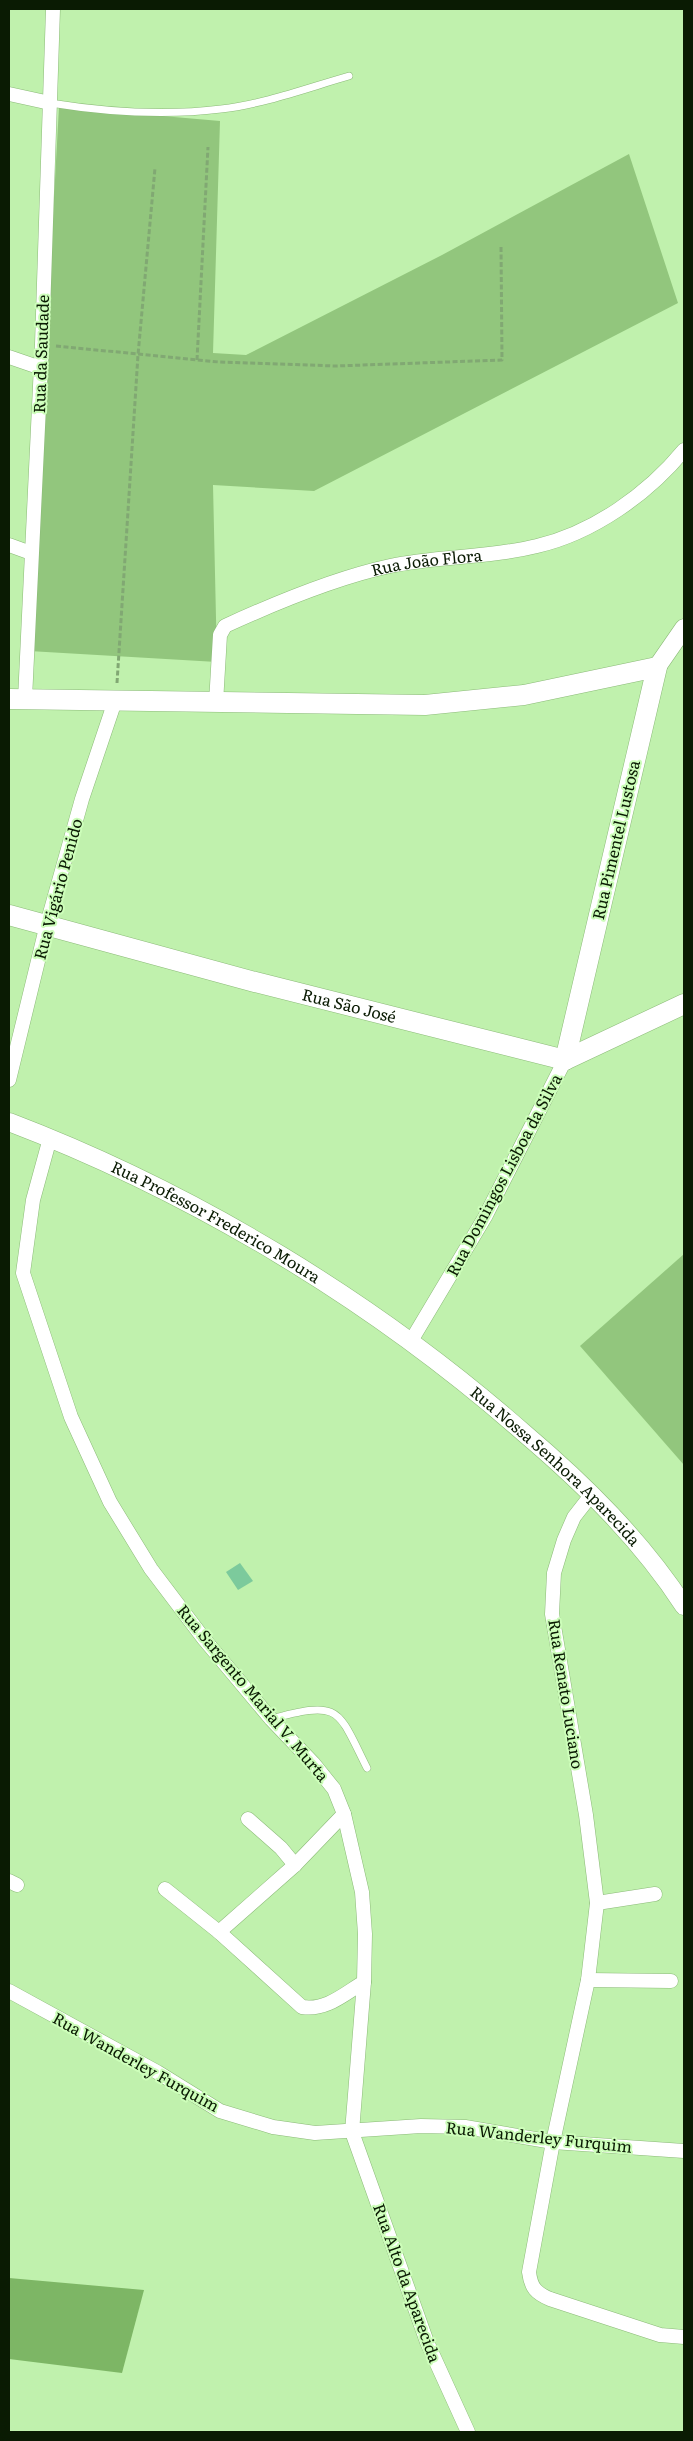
<svg xmlns="http://www.w3.org/2000/svg" width="693" height="2441" font-family="Literata,serif">
  <style>
    .green { fill: #92c67d }
    .forest { fill: #7db665 }
    .building { fill: #7cca9c }
    .lines { fill: none; stroke-linecap: round; stroke-linejoin: round }
    .service-casing { stroke: #8bba78; stroke-width: 8 }
    .minor-casing { stroke: #8bba78; stroke-width: 15 }
    .tertiary-casing { stroke: #8bba78; stroke-width: 19 }
    .secondary-casing { stroke: #8bba78; stroke-width: 21 }
    .path { stroke: #81a873; stroke-width: 3; stroke-dasharray: 5 2.5; stroke-linecap: butt }
    .service { stroke: #fff; stroke-width: 7 }
    .minor { stroke: #fff; stroke-width: 14 }
    .tertiary { stroke: #fff; stroke-width: 18 }
    .secondary { stroke: #fff; stroke-width: 20 }
    .labels { text-anchor: middle; stroke-width: 4; stroke-linejoin: round; paint-order: stroke }
    .street-label { font-size: 16px; fill: #0a1b03; stroke: #cdfeba }
  </style>
  <rect width="100%" height="100%" fill="#c0f1ad"/>
  <g class="green">
    <path d="M59,107l161,14 -7,232 33,2 196,-100 187,-101 49,149 -364,188 -101,-6 4,177 -188,-11z"/>
    <path d="M684,1254v211l-104,-119z"/>
  </g>
  <path class="forest" d="M9,2278l135,12 -22,83 -113,-14z"/>
  <path class="building" d="M240,1563l13,18 -15,9 -12,-18z"/>
  <g class="lines">
    <defs>
      <g id="service">
        <path d="M50,103c56,9 115,13 171,6 43,-5 86,-21 128,-33"/>
        <path d="M271,1719c70,-19 66,-11 96,49"/>
      </g>
      <g id="minor">
        <path d="M9,94l41,9"/>
        <path d="M9,357l32,11"/>
        <path d="M9,545l22,8"/>
        <path d="M25,699l17,-355 11,-335"/>
        <path id="s1" d="M216,703l4,-68 5,-9c48,-22 114,-49 165,-60 48,-10 99,-8 147,-20 56,-13 111,-52 147,-96"/>
        <path d="M9,1080l38,-156 35,-125 33,-98"/>
        <path d="M50,1138l-17,62 -10,73 48,144 39,85 41,67 53,70 67,80 42,44 21,26 10,25 18,78 3,42 -1,48 -12,150 75,210 41,90"/>
        <path d="M411,1341l74,-124 80,-157"/>
        <path d="M592,1494l-18,23 -10,23 -10,33 -2,41 34,201 11,88 -9,77 -35,162 -24,130c2,16 7,21 21,27l110,36 24,2"/>
        <path d="M248,1819l33,29 14,17"/>
        <path d="M9,1881l8,4"/>
        <path d="M165,1889l54,43 83,75c24,4 42,-13 62,-25"/>
        <path d="M597,1903l58,-9"/>
        <path d="M219,1932l76,-67 49,-51"/>
        <path d="M588,1980l83,1"/>
        <path d="M9,1991l148,81 63,39 53,16 42,6 106,-7 44,1 88,15 131,9"/>
      </g>
      <g id="tertiary">
        <path d="M657,667l27,-39"/>
        <path id="s2" d="M9,1122c186,71 366,180 515,311 60,51 117,107 160,173"/>
      </g>
      <g id="secondary">
        <path d="M9,699l416,6 99,-10 133,-28 -92,393"/>
        <path id="s3" d="M9,915l246,67 310,78 119,-56"/>
      </g>
    </defs>
    <use href="#service" class="service-casing"/>
    <use href="#minor" class="minor-casing"/>
    <use href="#tertiary" class="tertiary-casing"/>
    <use href="#secondary" class="secondary-casing"/>
    <g class="path">
      <path d="M56,346l163,16 117,4 166,-6 -1,-115"/>
      <path d="M197,360l11,-213"/>
      <path d="M117,683l21,-328 17,-187"/>
    </g>
    <use href="#service" class="service"/>
    <use href="#minor" class="minor"/>
    <use href="#tertiary" class="tertiary"/>
    <use href="#secondary" class="secondary"/>
  </g>
  <g class="labels">
    <g class="street-label">
      <text transform="translate(41 354) rotate(-88)" y="6">Rua da Saudade</text>
      <text dy="6" stroke="none"><textPath href="#s1" startOffset="291">Rua João Flora</textPath></text>
      <text transform="translate(616 840) rotate(-77)" y="6">Rua Pimentel Lustosa</text>
      <text transform="translate(58 889) rotate(-75)" y="6">Rua Vigário Penido</text>
      <text dy="6" stroke="none"><textPath href="#s3" startOffset="352">Rua São José</textPath></text>
      <text transform="translate(504 1175) rotate(-62)" y="6">Rua Domingos Lisboa da Silva</text>
      <text dy="6" stroke="none"><textPath href="#s2" startOffset="230">Rua Professor Frederico Moura</textPath></text>
      <text dy="6" stroke="none"><textPath href="#s2" startOffset="650">Rua Nossa Senhora Aparecida</textPath></text>
      <text transform="translate(253 1693) rotate(50)" y="6">Rua Sargento Marial V. Murta</text>
      <text transform="translate(566 1694) rotate(81)" y="6">Rua Renato Luciano</text>
      <text transform="translate(136 2062) rotate(29)" y="6">Rua Wanderley Furquim</text>
      <text transform="translate(539 2137) rotate(6)" y="6">Rua Wanderley Furquim</text>
      <text transform="translate(407 2283) rotate(70)" y="6">Rua Alto da Aparecida</text>
    </g>
  </g>
  <rect width="693" height="2441" fill="none" stroke="#0a1b03" stroke-width="20"/>
</svg>
